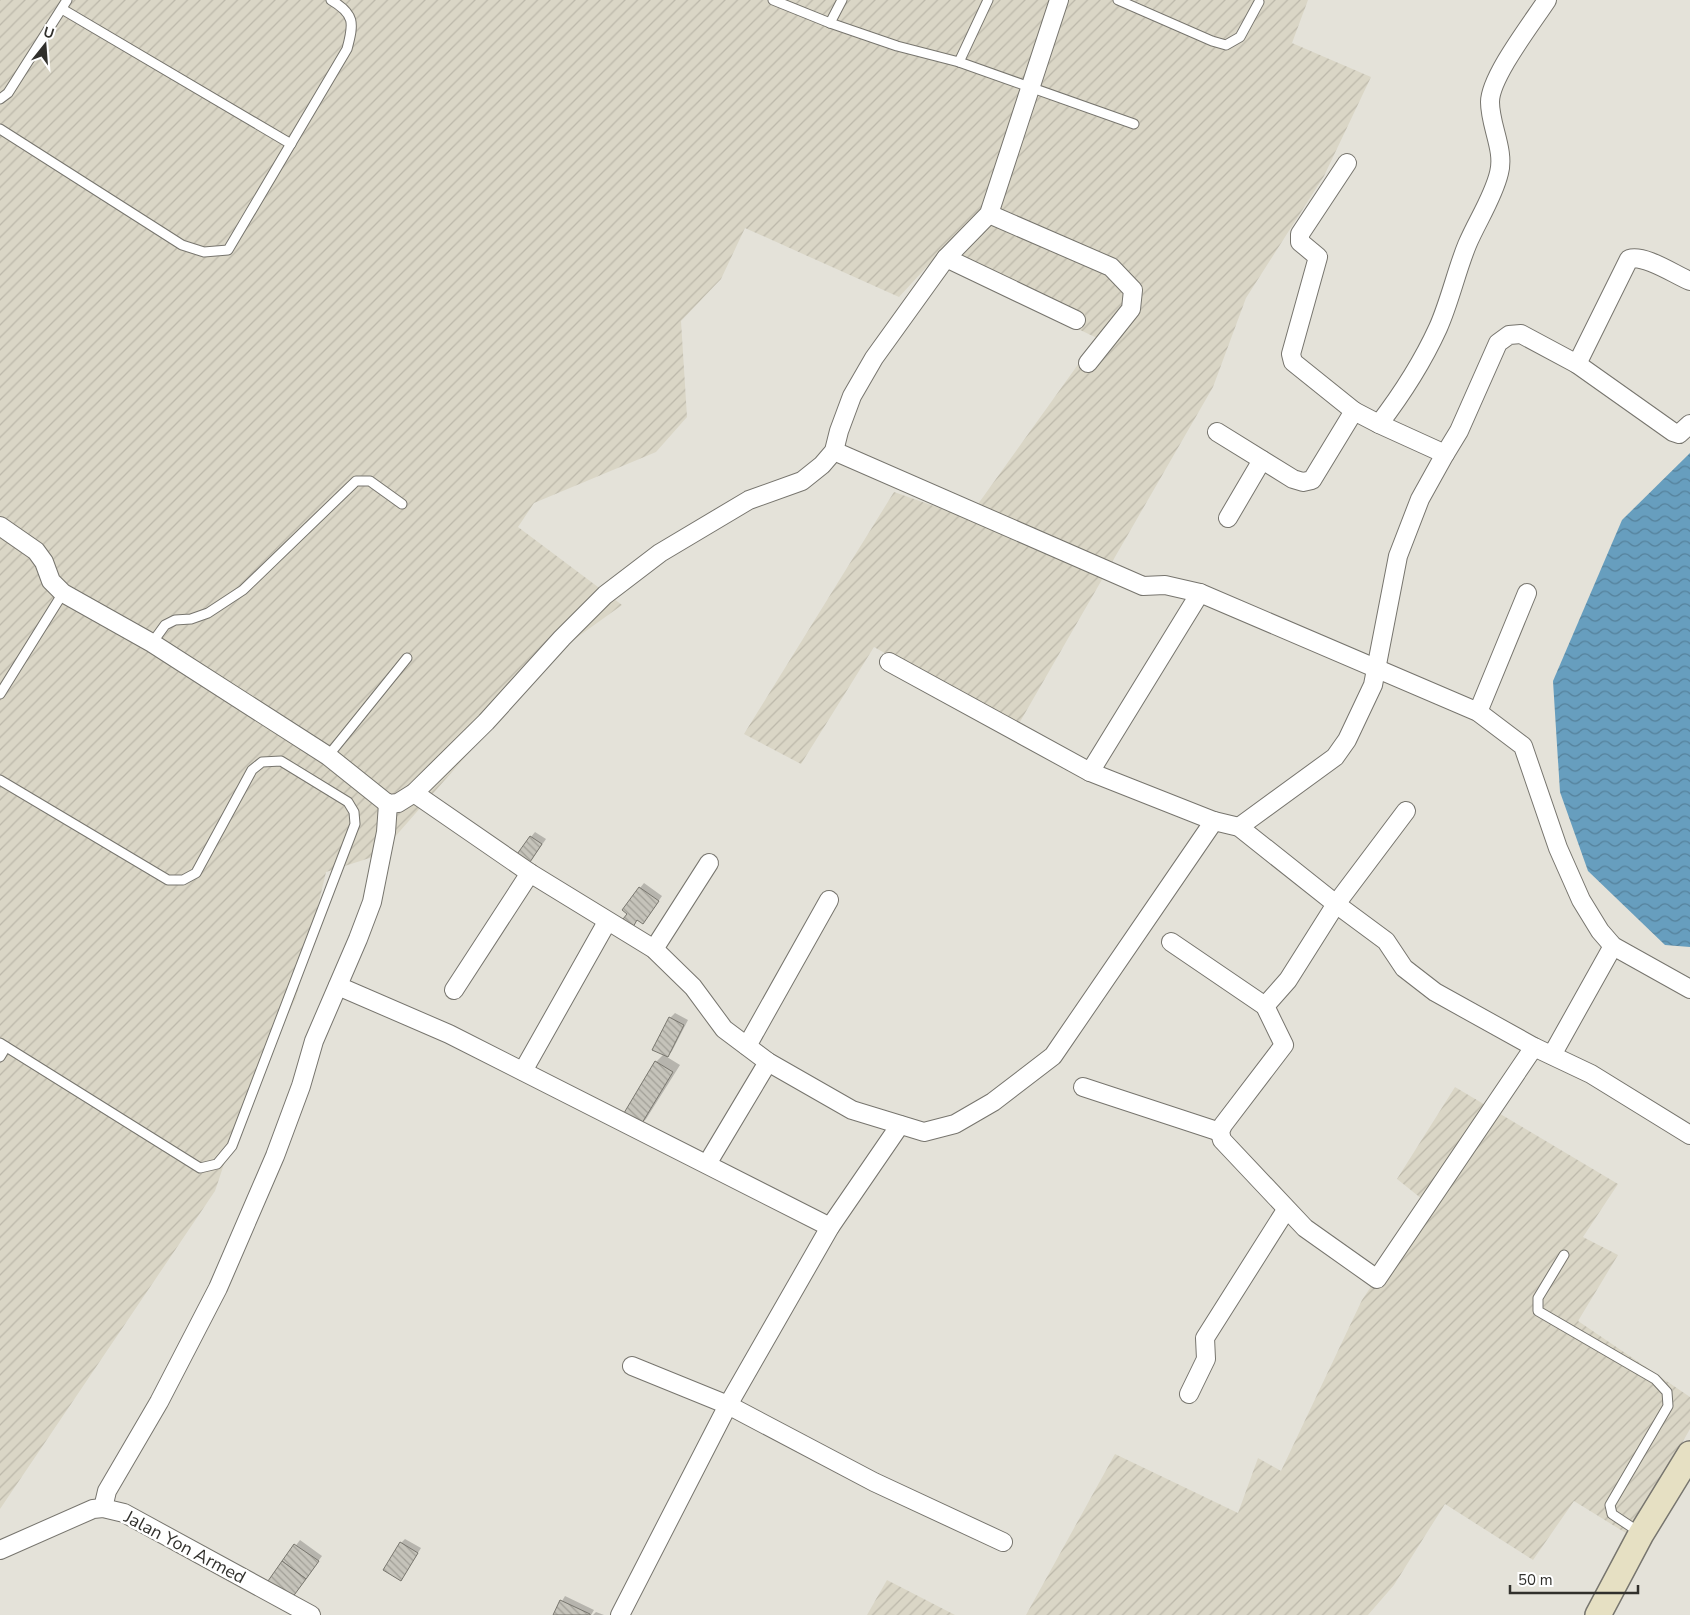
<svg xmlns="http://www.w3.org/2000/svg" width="1690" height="1615" font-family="'Nunito Sans',sans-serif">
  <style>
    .industrial { fill: url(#industrial-furrows) }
    .water { fill: url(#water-waves) }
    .shadow { fill: #0003 }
    .building { fill: url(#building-back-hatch); stroke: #79776f }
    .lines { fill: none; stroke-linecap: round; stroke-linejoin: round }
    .lane-casing { stroke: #77756e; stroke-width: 11 }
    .street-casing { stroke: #77756e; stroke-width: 20 }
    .secondary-casing { stroke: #77756e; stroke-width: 28 }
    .lane { stroke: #fff; stroke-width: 9 }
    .street { stroke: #fff; stroke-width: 18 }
    .secondary { stroke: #e6e0c3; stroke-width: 25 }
    .labels { text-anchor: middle; stroke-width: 5; stroke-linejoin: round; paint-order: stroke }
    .street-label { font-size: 18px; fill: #31302c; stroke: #fff }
  </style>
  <defs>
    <pattern id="industrial-furrows" width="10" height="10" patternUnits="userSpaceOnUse" patternTransform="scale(1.25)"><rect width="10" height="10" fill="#dad6c6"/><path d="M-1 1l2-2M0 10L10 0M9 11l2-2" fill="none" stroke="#bcb8aa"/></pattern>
    <pattern id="water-waves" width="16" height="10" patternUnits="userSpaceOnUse" patternTransform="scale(1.25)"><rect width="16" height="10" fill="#679ebe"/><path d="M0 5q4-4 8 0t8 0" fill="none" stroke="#55819b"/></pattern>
    <pattern id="building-back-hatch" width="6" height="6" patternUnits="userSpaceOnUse" patternTransform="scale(1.25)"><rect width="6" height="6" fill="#c5c3ba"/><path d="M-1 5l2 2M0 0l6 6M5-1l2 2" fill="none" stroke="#a19f97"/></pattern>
  </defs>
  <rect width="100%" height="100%" fill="#e4e2d9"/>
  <g class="industrial">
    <path d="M0,0h1308l-16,43 79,34 -47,99 -78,122 -33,89 -196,340 -143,-80 -73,117 -57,-30 150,-242 74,26 129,-180 -164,-78 -34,37 -154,-69 -24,51 -40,42 6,96 -31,35 -122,51 -16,24 104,78 -64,46 -179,204 -53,17 -30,126 -48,94 -33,99 -215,318z"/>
    <path d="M1455,1087l163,97 -35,53 35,18 -40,66 112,76v32l-61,106 -55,-34 -41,59 -88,-56 -51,81 -26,30h-342l89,-161 123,59 20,-55 23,13 81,-171 65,-97 -30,-24z"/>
    <path d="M887,1580l68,35h-88z"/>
  </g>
  <path class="water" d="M1690,453v494l-25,-2 -77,-74 -28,-79 -7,-111 69,-161z"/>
  <g class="shadow">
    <path d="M535,832l11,7 -14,20 -1,-22z"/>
    <path d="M644,883l18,13 -15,22 -9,1 -5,6 -4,-12 11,-25z"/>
    <path d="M675,1013l13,7 -16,31 -5,6 13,8 -34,54 -7,7 17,-64 8,-8 6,-36z"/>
    <path d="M405,1539l16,9 -16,26 -4,-31z"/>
    <path d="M300,1540l22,16 -26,36 -27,-11z"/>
    <path d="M565,1596l29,14 -3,5h-37z"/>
    <path d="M596,1612l8,3h-11z"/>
  </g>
  <g class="building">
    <path d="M530,836l12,8 -14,21 -13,-8z"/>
    <path d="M639,887l20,14 -16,23 -6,-4 -4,7 -10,-8 4,-5 -5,-4z"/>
    <path d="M669,1017l15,8 -16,32 -16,-7z"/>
    <path d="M655,1061l18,11 -34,56 -18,-10z"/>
    <path d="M400,1542l18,11 -17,28 -18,-11z"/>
    <path d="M294,1544l25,17 -13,18 -24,-18z"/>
    <path d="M282,1561l24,18 -14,19 -24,-17z"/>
    <path d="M560,1600l30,14v1h-37z"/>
  </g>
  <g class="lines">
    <defs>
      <g id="lane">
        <path d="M773,0l57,23 67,23 62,16 175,62"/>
        <path d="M1118,0l94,41 14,4 14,-8 19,-35"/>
        <path d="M62,9l229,135"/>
        <path d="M830,23l12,-23"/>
        <path d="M959,62l29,-62"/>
        <path d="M0,99l8,-6 59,-93"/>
        <path d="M0,129l182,116 22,7 24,-2 119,-201c7,-26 8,-35 -16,-49"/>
        <path d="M152,643l13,-18 10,-5 16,-1 17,-6 35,-23 113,-109h14l32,23"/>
        <path d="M0,694l63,-101"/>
        <path d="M328,756l79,-98"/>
        <path d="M0,780l168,100h15l13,-7 56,-103 10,-8 19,-1 67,41 6,10 1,12 -123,322 -15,18 -17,4 -200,-125"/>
        <path d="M0,1057l6,-10"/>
        <path d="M1564,1255l-26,43v13l117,68 12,13 1,14 -58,99 2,9 27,18"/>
      </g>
      <g id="street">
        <path d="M1347,163l-47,71v8l18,15 -27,97 2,8 61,49"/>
        <path d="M989,214l122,53 22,23 -2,19 -43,54"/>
        <path d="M946,258l130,62"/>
        <path d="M1577,364l52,-105c16,-5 46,16 61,22"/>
        <path d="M1217,432l76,47 10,3 9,-2 42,-69 25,13"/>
        <path d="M834,451l309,135 22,-1 35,8 278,119 45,34 35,102 23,52 19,31 13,15 77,43"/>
        <path d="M1445,454l14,-23 39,-88 11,-8 12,-1 56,30 96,68 6,2 11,-10"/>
        <path d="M1228,518l34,-58"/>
        <path d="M0,526l36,25 8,11 7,19 12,12 89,50 176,113 60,48 10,-1 16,-10 72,-71 76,-84 43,-43 55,-42 89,-53 53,-19 20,-16 12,-14 5,-20 13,-35 22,-38 72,-100 43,-44 70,-214"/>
        <path d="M1200,593l-110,179 124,49 25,6 97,77 50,37 18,27 31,24 99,55 57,27 99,61"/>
        <path d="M889,662l201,110"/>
        <path d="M1478,712l49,-119"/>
        <path d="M414,793l116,80 124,76 39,38 31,42 44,33 84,48 72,22 31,-8 38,-22 60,-46 161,-235"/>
        <path d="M1239,827l96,-70 12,-17 26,-55 25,-129 22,-57 25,-45 -66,-30c23,-30 43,-61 59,-96 12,-27 18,-56 29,-83 10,-24 26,-47 32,-72 6,-23 -9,-47 -9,-71 0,-25 42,-79 57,-102"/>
        <path d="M1171,942l94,64 19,39 -61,80 -3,7 2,8 83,88 72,51 157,-232"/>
        <path d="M654,949l55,-86"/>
        <path d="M338,986l111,48 381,193"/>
        <path d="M454,990l76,-117"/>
        <path d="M1265,1006l23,-26 48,-76 70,-93"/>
        <path d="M747,1046l82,-146"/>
        <path d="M1552,1055l61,-109"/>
        <path d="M523,1071l84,-149"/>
        <path d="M1083,1087l137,45"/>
        <path d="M707,1164l61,-102"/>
        <path d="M632,1366l96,39 146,77 129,60"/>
        <path d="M1189,1394l17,-35 -1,-21 81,-128"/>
        <path d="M103,1508l4,-17 52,-89 59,-114 57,-132 26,-70 13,-45 44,-102 14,-37 14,-70 2,-28"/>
        <path d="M0,1550l93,-41 10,-1 21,5 187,102"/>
        <path d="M620,1615l108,-210 102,-178 70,-102"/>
      </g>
      <path id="secondary" d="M1598,1615l43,-81 49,-80"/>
    </defs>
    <use href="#lane" class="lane-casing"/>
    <use href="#street" class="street-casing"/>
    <use href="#secondary" class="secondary-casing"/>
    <use href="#lane" class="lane"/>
    <use href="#street" class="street"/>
    <use href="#secondary" class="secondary"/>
  </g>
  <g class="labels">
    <g class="street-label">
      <text transform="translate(185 1547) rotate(28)" y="6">Jalan Yon Armed</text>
    </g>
  </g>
  <g transform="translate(45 45) rotate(17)" stroke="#ffffff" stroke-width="4" paint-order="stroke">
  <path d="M0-4L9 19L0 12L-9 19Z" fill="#31302c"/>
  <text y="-8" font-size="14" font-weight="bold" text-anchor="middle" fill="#31302c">U</text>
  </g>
  <path d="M1510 1585v8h128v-8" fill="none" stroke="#31302c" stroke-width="2.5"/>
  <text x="1518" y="1585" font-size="15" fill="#31302c" stroke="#ffffff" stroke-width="4" paint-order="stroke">50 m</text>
</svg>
